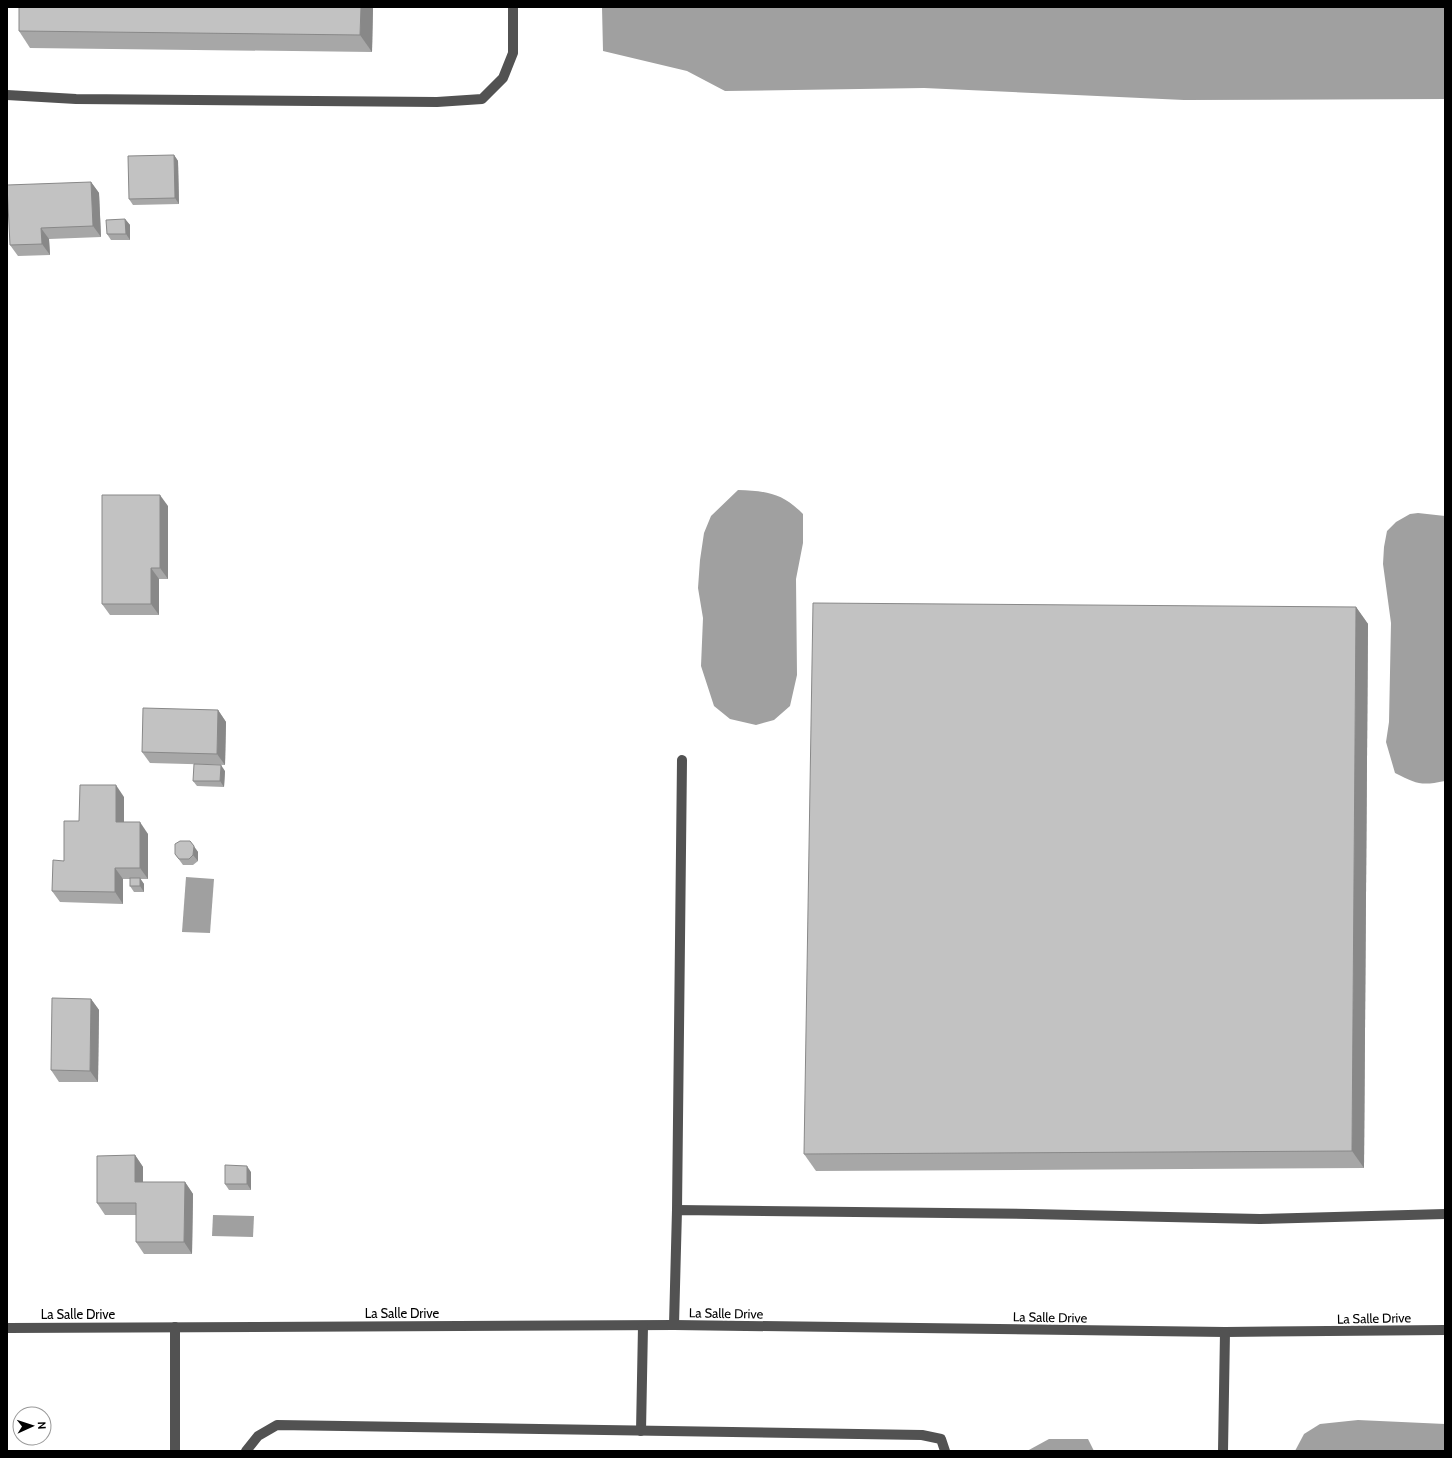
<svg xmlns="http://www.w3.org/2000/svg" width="1452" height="1458" font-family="Cabin,sans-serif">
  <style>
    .water { fill: #a0a0a0 }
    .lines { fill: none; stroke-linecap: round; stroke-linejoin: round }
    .minor { stroke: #525252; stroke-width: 10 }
    .wall { fill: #a7a7a7 }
    .shaded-wall { fill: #888 }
    .building { fill: #c2c2c2; stroke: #888 }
    .labels { text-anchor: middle; stroke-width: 4; stroke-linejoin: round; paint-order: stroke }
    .street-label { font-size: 13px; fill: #000; stroke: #fff }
  </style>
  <rect width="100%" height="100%" fill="#fff"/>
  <g class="water">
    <path d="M602,7h843v92l-261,1 -260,-12 -199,3 -38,-20 -84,-20z"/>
    <path d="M738,490c29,1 44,3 65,24v29l-7,36 1,96 -7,31 -16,14 -18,5 -26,-6 -16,-13 -13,-40 2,-48 -5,-30 2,-28 4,-27 7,-17z"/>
    <path d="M1418,513l27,3v265c-24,5 -28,3 -50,-8l-9,-31 3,-20 2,-99 -8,-59 1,-17 3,-16 9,-9 14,-8z"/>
    <path d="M186,877l28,2 -4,54 -28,-1z"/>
    <path d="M213,1215l41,1 -1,21 -41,-1z"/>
    <path d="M1358,1420l87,4v27h-150l9,-17 16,-10z"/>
    <path d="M1049,1439h39l6,12h-67z"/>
  </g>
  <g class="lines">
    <g class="minor">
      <path d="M7,95l69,4 361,3 45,-3 21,-21 10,-25v-46"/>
      <path d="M677,1210l5,-450"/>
      <path d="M674,1325l3,-115 353,4 230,5 185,-5"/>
      <path d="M7,1328l667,-3 551,7 220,-2"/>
      <path d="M641,1431l2,-105"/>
      <path d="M175,1451v-124"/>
      <path d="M246,1451l12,-15 19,-11 645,10 19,4 4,12"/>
      <path d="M1223,1451l2,-119"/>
    </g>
  </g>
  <g class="wall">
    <path d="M19,7h354l-1,45 -342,-4 -11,-17z"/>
    <path d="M174,155l4,6 1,43 -46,1 -4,-6z"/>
    <path d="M91,182l8,11 2,44 -52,2 1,16 -32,1 -8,-11z"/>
    <path d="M125,219l5,6v15h-19l-4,-6z"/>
    <path d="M168,506v73h-9v36h-49l-8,-11z"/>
    <path d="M1356,607l12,17 -4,544 -548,3 -12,-17z"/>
    <path d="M218,710l8,12 -1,43 -75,-2 -8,-11z"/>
    <path d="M225,771l-1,16 -27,-1 -4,-5z"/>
    <path d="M124,797v25l24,12v45h-8l4,5v8h-10l-4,-6v-7h-7v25l-63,-2 -8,-11 27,-70z"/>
    <path d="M190,841l8,11v9l-5,4h-10l-8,-11z"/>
    <path d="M91,999l8,11 -1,72h-39l-8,-12z"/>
    <path d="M135,1155l8,12v15h42l8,12 -1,60h-48l-8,-12v-27h-31l-8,-12z"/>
    <path d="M251,1172v18h-22l-4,-6z"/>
  </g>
  <g class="shaded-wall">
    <path d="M361,7h12l-1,45 -12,-17z"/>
    <path d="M174,155l4,6 1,43 -4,-6z"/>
    <path d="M91,182l8,11 2,44 -8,-11z"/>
    <path d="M125,219l5,6v15l-4,-6z"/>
    <path d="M41,228l8,11 1,16 -8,-11z"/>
    <path d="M160,495l8,11v73l-8,-11z"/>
    <path d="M151,568l8,11v36l-8,-11z"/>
    <path d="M1356,607l12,17 -4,544 -12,-17z"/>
    <path d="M218,710l8,12 -1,43 -8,-11z"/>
    <path d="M221,765l4,6 -1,16 -4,-6z"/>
    <path d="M116,785l8,12v37l-8,-12z"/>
    <path d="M140,822l8,12v45l-8,-11z"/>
    <path d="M190,841l8,11v9l-5,-6z"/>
    <path d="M115,868l8,11v25l-8,-12z"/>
    <path d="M140,878l4,6v8l-4,-6z"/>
    <path d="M91,999l8,11 -1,72 -8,-11z"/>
    <path d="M135,1155l8,12v27l-8,-12z"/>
    <path d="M247,1166l4,6v18l-4,-6z"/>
    <path d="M185,1182l8,12 -1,60 -8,-12z"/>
  </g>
  <g class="building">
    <path d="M19,7h342l-1,28 -341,-4z"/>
    <path d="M174,155l1,43 -46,1 -1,-43z"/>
    <path d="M91,182l2,44 -52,2 1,16 -32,1 -3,-60z"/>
    <path d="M125,219l1,15h-19l-1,-14z"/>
    <path d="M102,495h58v73h-9v36h-49z"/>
    <path d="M813,603l543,4 -4,544 -548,3z"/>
    <path d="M143,708l75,2 -1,44 -75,-2z"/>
    <path d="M194,764l27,1 -1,16h-27z"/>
    <path d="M80,785h36v37h24v46h-25v24l-63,-1 1,-31 11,1v-40h15z"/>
    <path d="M180,841h10l4,5 -1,9 -4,4h-10l-4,-5v-10z"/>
    <rect x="130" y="878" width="10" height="8"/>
    <path d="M52,998l39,1 -1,72 -39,-1z"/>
    <path d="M135,1155v27h50l-1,60h-48v-39h-39v-47z"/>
    <path d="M225,1165l22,1v18h-22z"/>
  </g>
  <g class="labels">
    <g class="street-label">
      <text x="402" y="1318">La Salle Drive</text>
      <text transform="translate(726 1313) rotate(1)" y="5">La Salle Drive</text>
      <text x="78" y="1319">La Salle Drive</text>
      <text transform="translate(1050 1317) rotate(1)" y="5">La Salle Drive</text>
      <text transform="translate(1374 1318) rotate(-1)" y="5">La Salle Drive</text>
    </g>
  </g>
  <rect width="1452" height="1458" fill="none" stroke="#000000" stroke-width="16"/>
  <g transform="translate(32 1426) rotate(87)"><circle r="19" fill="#ffffff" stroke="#999999"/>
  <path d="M0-3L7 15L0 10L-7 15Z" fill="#000000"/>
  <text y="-6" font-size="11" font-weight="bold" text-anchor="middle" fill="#000000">N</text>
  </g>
</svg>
